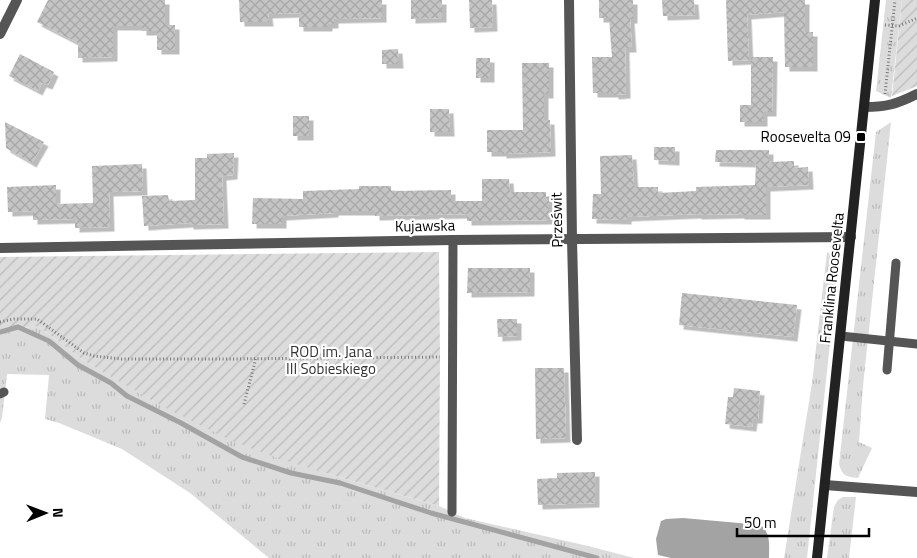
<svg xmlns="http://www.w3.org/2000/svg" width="917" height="558" font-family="'Titillium Web',sans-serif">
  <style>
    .grass { fill: url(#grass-tufts) }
    .garden { fill: url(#garden-furrows) }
    .water { fill: #a3a3a3 }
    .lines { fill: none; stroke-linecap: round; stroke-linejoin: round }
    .stream { stroke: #a3a3a3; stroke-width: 5 }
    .building { fill: url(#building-cross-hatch); filter: url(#shadow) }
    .path { stroke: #777; stroke-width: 3; stroke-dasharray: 1 2.5; stroke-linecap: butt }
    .lane { stroke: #555; stroke-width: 9 }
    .street { stroke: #555; stroke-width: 10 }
    .secondary { stroke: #222; stroke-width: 10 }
    .poi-dot { fill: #000; stroke: #fff; stroke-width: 2 }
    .labels { text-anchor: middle; stroke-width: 4.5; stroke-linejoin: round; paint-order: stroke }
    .poi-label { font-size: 15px; fill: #000; stroke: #fff; text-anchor: end }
    .street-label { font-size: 15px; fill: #000; stroke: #fff }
    .park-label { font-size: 15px; fill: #333; stroke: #fff }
  </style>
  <defs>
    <pattern id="grass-tufts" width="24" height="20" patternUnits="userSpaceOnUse" patternTransform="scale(1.25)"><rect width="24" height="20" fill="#dcdcdc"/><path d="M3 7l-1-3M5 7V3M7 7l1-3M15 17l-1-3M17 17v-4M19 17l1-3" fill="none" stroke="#bbb"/></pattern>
    <pattern id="garden-furrows" width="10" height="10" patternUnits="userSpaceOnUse" patternTransform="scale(1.25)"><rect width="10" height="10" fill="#dcdcdc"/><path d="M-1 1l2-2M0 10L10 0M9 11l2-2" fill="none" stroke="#bbb"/></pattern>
    <pattern id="building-cross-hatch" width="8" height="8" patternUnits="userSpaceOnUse" patternTransform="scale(1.25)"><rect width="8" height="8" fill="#c4c4c4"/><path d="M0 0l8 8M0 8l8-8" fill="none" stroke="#a7a7a7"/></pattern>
    <filter id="shadow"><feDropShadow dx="4.5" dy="4.5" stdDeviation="0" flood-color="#0004"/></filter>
  </defs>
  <rect width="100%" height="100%" fill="#fff"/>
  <g class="grass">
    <path d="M886,0h16l-11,98 -15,-7z"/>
    <path d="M891,122l-28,264 -4,56 13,6 -14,30c-11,-1 -16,-2 -19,-14l37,-332z"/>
    <path d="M827,252l12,7 -32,299h-23l28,-175z"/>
    <path d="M38,326l45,34 77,45 165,68 114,33 26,12 123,28 46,12h-365l-79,-65 -68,-44 -63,-26 -14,-4 4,-44 -42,-1 -5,44 -2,5v-92z"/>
    <path d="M843,497h13l-7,61h-22l7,-51 4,-7z"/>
  </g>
  <g class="garden">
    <path d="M902,0h15v86l-25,10z"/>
    <path d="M439,252l1,105 -1,149 -114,-33 -48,-15 -45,-17 -72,-36 -47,-27 -30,-18 -45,-34 -38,5v-74z"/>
  </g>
  <path class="water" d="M683,518l78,7c10,10 8,19 8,33h-98l-13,-3 -2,-16 5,-18 5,-2z"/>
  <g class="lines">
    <path class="stream" d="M0,332l18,-5 31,14 29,24 33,18 16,13 54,27 61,34 49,16 49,10 91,30 166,45"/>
  </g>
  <g class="building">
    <path d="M48,0h117v25h10v25h-18v-19h-15v-5h-29v31l-35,1v-15l-41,-21z"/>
    <path d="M239,0h143v18l-48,1v5h-6v3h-29v-14l-31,1 1,8h-29z"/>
    <path d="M411,0h31v18l-31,1z"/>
    <path d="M469,0h23l1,27 -23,1z"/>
    <path d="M599,0h34v19h-3l2,29h-7l1,46 -12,1v-2h-21l-1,-36h20l-3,-39h-10z"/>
    <path d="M662,0h32l1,15 -32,1z"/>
    <path d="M726,0h79v32h8v35h-28l-1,-55 -37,3 2,45 -21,1z"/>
    <path d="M398,49l1,15h-17v-14z"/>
    <path d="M20,54l34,18 -6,13 -6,-2 -4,8 -29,-15z"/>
    <path d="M751,57h22l-1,55h-9v10h-23v-17h11z"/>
    <rect x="476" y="58" width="14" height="20"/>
    <path d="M522,63h27v31h-5v26h6l1,32 -49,2v-2h-15v-22h36z"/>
    <path d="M430,109h19l1,23h-20z"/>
    <rect x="293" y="116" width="16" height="20"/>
    <path d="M5,122l39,20 -12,21 -26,-15z"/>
    <path d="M654,147h21v14l-21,-1z"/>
    <path d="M716,150h53v12l25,-1v7l14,-1 1,18 -43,2v28h-26v-1l-43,1v-1l-70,3v3l-35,-1 1,-25h8l-1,-38 32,-1 2,32h24v6l38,-2v-4l59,-2 1,-22 -41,-1z"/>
    <path d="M234,153l-1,22 -11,1 2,48 -35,1v-2l-45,3 -2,-30 26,-1 1,6 26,-1v-42h12v-4z"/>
    <path d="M142,164l1,27 -34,1 1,35 -35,1v-9l-42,1v-9l-25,1 -1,-25 49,-2v19l37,-1 -1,-37z"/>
    <path d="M482,179h27l1,13h36v5h3v23l-82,1v-7l-92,2v-5h-41v2l-52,3v8h-30l1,-26 50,1v-8l56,-2v-3h32v5l60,-1v11h31z"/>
    <path d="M468,268h62v24l-63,1z"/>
    <path d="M682,293l115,12 -4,32 -114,-12z"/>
    <path d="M497,319h20v17l-19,1z"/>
    <path d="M535,368h29l2,70 -30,1z"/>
    <path d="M734,388l26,3 -2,28h-5l-1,8 -27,-3 3,-27h5z"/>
    <path d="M595,472v31l-57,2 -1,-26 20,-1v-5z"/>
  </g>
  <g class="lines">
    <g class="path">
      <path d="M885,25l14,1 18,-8"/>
      <path d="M885,94l10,-94"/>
      <path d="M0,322l14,-3h23l47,34 10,3 28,3h106l212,-2"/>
      <path d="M244,404l12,-46"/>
    </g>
    <g class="lane">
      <path d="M841,336l76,8"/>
      <path d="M887,370l9,-107"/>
      <path d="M0,394l4,-2"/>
      <path d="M452,512l1,-272"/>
    </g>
    <g class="street">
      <path d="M569,0l3,240 5,200"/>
      <path d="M0,34l17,-34"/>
      <path d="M864,107c23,0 33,-3 53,-13"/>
      <path d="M0,248l453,-8 398,-3"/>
      <path d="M825,485l92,7"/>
    </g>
    <path class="secondary" d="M817,558l58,-558"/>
  </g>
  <rect class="poi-dot" x="856" y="132" width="10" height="10" rx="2.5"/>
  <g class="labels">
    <g class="poi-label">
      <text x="851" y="142">Roosevelta 09</text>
    </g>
    <g class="street-label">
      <text transform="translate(557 220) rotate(-91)" y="5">Prześwit</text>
      <text transform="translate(425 226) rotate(-1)" y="5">Kujawska</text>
      <text transform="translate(832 278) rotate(-84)" y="5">Franklina Roosevelta</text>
    </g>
    <g class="park-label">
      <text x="331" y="357">ROD im. Jana<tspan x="331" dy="17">III Sobieskiego</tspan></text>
    </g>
  </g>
  <g transform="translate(45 513) rotate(89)" stroke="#ffffff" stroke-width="4" paint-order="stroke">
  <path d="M0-4L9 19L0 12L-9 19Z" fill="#000000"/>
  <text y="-8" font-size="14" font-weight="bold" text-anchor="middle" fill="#000000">N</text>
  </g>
  <path d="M737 528v8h132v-8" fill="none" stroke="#000000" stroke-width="2.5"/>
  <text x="744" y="528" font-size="15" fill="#000000" stroke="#ffffff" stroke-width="4" paint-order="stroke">50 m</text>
</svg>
